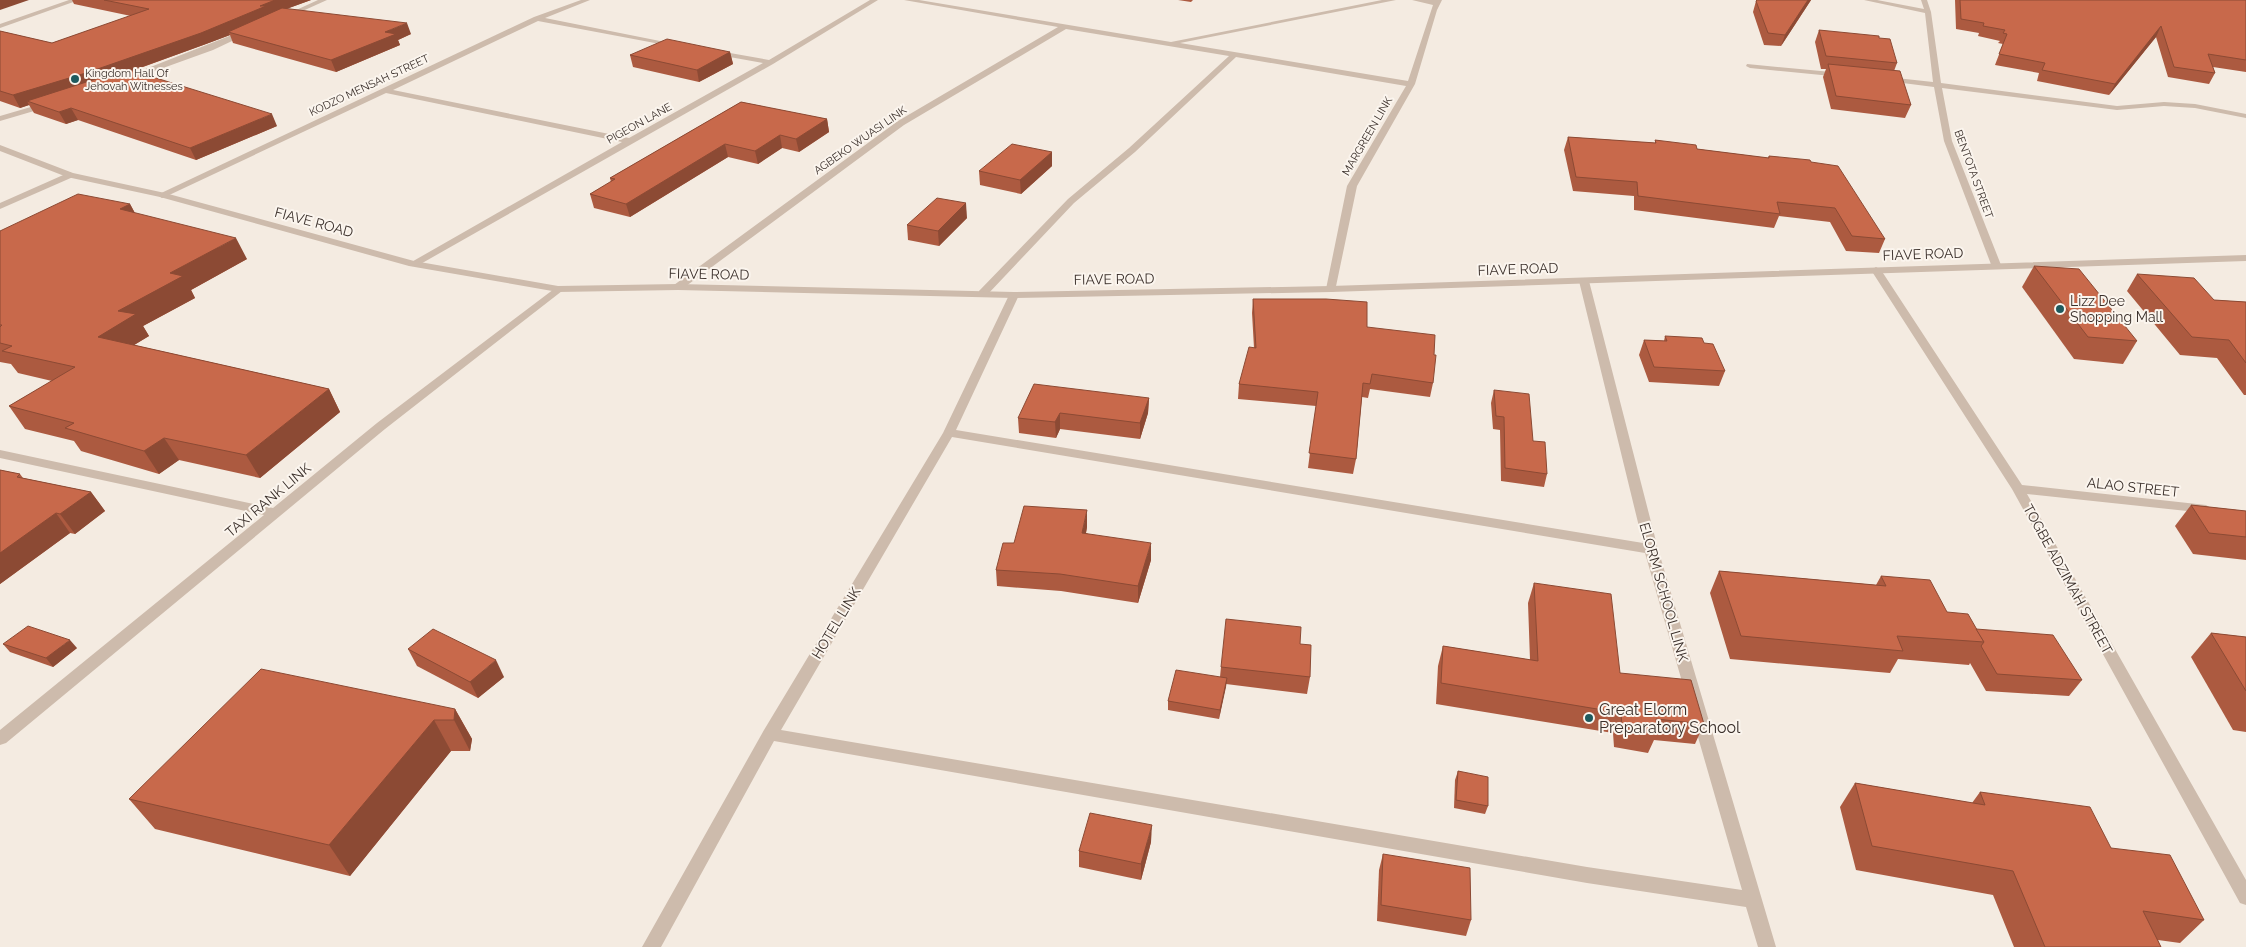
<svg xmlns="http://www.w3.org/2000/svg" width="2246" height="947" font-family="Raleway,sans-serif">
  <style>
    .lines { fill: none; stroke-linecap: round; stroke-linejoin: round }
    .minor { fill: #cdbbac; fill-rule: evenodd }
    .tertiary { fill: #cdbbac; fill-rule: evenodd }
    .wall { fill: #ac5a40 }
    .shaded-wall { fill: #8c4a34 }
    .building { fill: #c8694b; stroke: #8c4a34 }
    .poi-dot { fill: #1f5a5e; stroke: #fbf5ee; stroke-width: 2 }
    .labels { text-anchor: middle; stroke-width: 4; stroke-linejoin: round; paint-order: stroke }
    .far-poi-label { font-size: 11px; fill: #3b302b; stroke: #fbf5ee; text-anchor: start }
    .far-street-label { font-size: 11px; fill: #3b302b; stroke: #fbf5ee }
    .street-label { font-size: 14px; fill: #3b302b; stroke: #fbf5ee }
    .poi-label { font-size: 14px; fill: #3b302b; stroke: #fbf5ee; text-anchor: start }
    .near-poi-label { font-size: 16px; fill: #3b302b; stroke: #fbf5ee; text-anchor: start }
  </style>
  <rect width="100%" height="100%" fill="#f4ebe1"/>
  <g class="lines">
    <g class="minor">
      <path d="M69,0h10l-79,28v-4z"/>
      <path d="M318,0h9l-40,18 -6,-1z"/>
      <path d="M581,0h9l-45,18 135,27 -4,2 -138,-26 -145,69 236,48 134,-75 -50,-9v-4l56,10 101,-60h8l-105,64 -356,202h-8l-1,-2 214,-122 -236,-49 -221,104 -3,1 -5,-3 377,-178z"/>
      <path d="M904,0h15l252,42 211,-42h14l-216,43 228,38 25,-76 -21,-5h30l-5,10 -22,74 -58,102 -22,105 -4,1 -5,-3 21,-103 59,-100 -170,-29 -101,95 -61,51 -87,92h-8v-4l89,-92 61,-51 100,-92 -163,-27 -162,96 -222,164h-8v-4l224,-164 160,-94z"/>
      <path d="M1864,0h13l47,9 -3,-9h6l4,12 10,71 176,23 47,-4 31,2 51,10v4l-51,-10 -31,-2 -47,4 -175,-22 10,53 49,124 -1,2h-8l-48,-126 -10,-54 -47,-6 -4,-2 4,-2 46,5 -8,-69z"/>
      <path d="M242,31l7,2 -36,17 -86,31 -7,-2z"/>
      <path d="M1747,64l95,9 4,2 -4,2 -92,-9 -4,-2z"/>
      <path d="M48,102h3v4l-51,15v-5z"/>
      <path d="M70,172l4,3 -1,2 -73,32v-6z"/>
      <path d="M1876,267l5,3 141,215 184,20 6,4 -6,4 -179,-19 219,386v25l-6,-2 -228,-414 -141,-219z"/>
      <path d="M1584,278l5,3 69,268 118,398h-18l-12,-40 -159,-24 -813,-142 -113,206h-19l122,-217 179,-297 67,-140h8l1,2 -63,135 687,113 -64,-262zM952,437l693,116 97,337 -155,-23 -806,-137z"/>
      <path d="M558,286l4,1v4l-177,138 -379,314 -6,2v-15l264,-215 -264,-57v-8l273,58 104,-85z"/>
    </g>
    <path class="tertiary" d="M0,145l73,28 92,20 249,68 144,25 120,-2 336,8 317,-6 915,-31v6l-915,31 -317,6 -336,-8 -120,2 -149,-26 -249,-69 -93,-20 -67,-26z"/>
  </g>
  <g class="wall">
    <path d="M72,0h239l-25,9 125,25 -13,6 2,5 -64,27 -103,-29 -3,-8 -24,9 -74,27 145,55 -81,34 -118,-40 -12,4 -32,-11 -5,-8 -9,3 -20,-7v-70l52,12 79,-27 -57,-12z"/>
    <path d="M1178,0h15l-2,2z"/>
    <path d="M1811,0l-30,46 -17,-1 -11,-33 3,-11z"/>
    <path d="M1955,0h291v72l-33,-5 2,6 -6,11 -41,-7 -12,-40 -47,58 -72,-14 2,-8 -44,-8 8,-21 -5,-1 2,-2 -22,-5 1,-3 -23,-4z"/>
    <path d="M1819,30l60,8 18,25 -3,8 17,34 -6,13 -74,-9 -8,-32 3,-8h-5l-6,-27z"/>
    <path d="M730,52l3,12 -34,18 -66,-15 -3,-12z"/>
    <path d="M741,102l86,17 2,13 -30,20 -17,-4 -24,16 -30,-7 -98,60 -36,-9 -4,-14 21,-12 -1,-4z"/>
    <path d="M1568,137l87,6v-3l42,9 71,9 1,-2 42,6 74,77 -6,14 -33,-2 -16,-29 -51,-6 -5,12 -140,-18v-14l-61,-5 -9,-41z"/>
    <path d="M1052,152v14l-31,28 -41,-9 -1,-14z"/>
    <path d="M130,204l5,9 112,46 -56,31 4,8 -52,28 6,10 -15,9 195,44 11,23 -80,66 -81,-18 -20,14 -78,-23 -7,-10 -49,-12 -16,-23 43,-25 -34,-8 -7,-9 -11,-2v-131z"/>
    <path d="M967,218l-28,28 -31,-6 -1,-15z"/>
    <path d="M2034,266l103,75 -14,23 -49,-5 -52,-72z"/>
    <path d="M2137,274l77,26 32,2v93h-2l-27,-37 -37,-3 -53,-64z"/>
    <path d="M1253,299l114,28 66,56 -3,14 -60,-8 -2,9 -6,-1 -6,62 -3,15 -45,-6 8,-62 -78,-7 1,-15 15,-36 -2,-35z"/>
    <path d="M1665,336l60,35 -6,15 -70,-4 -10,-27 5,-15 20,1z"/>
    <path d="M1494,390l39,51 14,33 -3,13 -43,-6 -1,-51 -7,-1 -2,-26z"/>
    <path d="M1149,398l-1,15 -8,26 -80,-10 -4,9 -37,-5 -1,-15z"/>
    <path d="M0,470l20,4 3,4 68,14 14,19 -30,23 -5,-1 -70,51z"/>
    <path d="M2191,505l55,6v49l-53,-6 -18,-28z"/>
    <path d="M1087,527l-1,6 65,27 -13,43 -77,-12 -64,-5 -1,-16 18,-27z"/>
    <path d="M1719,571l157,14 5,-9 66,36 29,17 106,51 -13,16 -83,-5 -16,-28 -1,2 -71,-6 -8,14 -160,-14 -20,-66z"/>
    <path d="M1534,583l86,90 84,51 -9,20 -41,-4 -6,13 -34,-6 -1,-14 -177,-29 2,-38 5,-20 87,14 -2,-57z"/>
    <path d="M2211,633l35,4v95l-13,-2 -42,-73z"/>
    <path d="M3,644l74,4 -24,19 -43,-15z"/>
    <path d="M1300,644l10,33 -3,17 -81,-10 -7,35 -51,-9v-9l52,-24 1,-10z"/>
    <path d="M408,649l96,28 -26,21 -61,-32z"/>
    <path d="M455,709l17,30 -2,12h-19l-101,125 -195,-47 -26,-30z"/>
    <path d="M1458,771l30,35 -3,8 -31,-6 1,-28z"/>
    <path d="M1855,783l117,20 8,-11 131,56 93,72 -24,23 -22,-3 3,7h-147l-21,-52 -137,-25 -16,-63z"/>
    <path d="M1151,842l-10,38 -62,-13v-16z"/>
    <path d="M1383,854l88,66 -5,16 -89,-15 2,-51z"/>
  </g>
  <g class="shaded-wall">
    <path d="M0,0h29l-29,10z"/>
    <path d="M275,0h36l-41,15 -42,17 2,3 -24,9 -111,40 -68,17 2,4 -9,3 -7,-13z"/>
    <path d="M1808,0h3l-30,46 4,-11z"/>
    <path d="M407,23l4,11 -13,6 2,5 -64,27 -5,-12 54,-28z"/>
    <path d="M2161,26l-5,11 -47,58 6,-11z"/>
    <path d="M730,52l3,12 -34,18 -2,-12z"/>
    <path d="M71,108l7,12 -12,4 -7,-12z"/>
    <path d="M272,114l5,12 -81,34 -6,-12z"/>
    <path d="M827,119l2,13 -30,20 -3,-13z"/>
    <path d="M780,135l2,13 -24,16 -3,-13z"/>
    <path d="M725,144l3,13 -98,60 -4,-13z"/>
    <path d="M1052,152v14l-31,28 -1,-14z"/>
    <path d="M966,203l1,15 -28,28 -1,-15z"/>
    <path d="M130,204l11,21 -21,-16z"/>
    <path d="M236,238l11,21 -56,31 4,8 -52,28 6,10 -38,23 -13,-22 20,-26 52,-38z"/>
    <path d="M329,389l11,23 -80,66 -14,-23z"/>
    <path d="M1149,398l-1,15 -8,26v-16z"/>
    <path d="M1060,413v16l-4,9 -1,-16z"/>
    <path d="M164,438l15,22 -20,14 -15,-23z"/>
    <path d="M91,492l14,19 -30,23 -15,-20z"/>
    <path d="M1087,510v17l-4,22 -1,-16z"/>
    <path d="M56,513l14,20 -70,51v-31z"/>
    <path d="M1151,543v17l-13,43v-17z"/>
    <path d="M70,640l7,8 -24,19 -7,-9z"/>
    <path d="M496,660l8,17 -26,21 -8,-16z"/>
    <path d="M1227,678l-1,9 -7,32 1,-9z"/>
    <path d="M455,709l17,30 -2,12 -16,-31z"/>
    <path d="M434,720l17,31 -101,125 -21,-31z"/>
    <path d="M1152,825l-1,17 -10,38v-16z"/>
  </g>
  <g class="building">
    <path d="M104,0h171l-15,6h6l-65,27 -112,39 -76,23 -13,-4v-60l52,12 97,-34z"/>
    <path d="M1757,0h51l-23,35 -17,-2 -12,-32z"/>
    <path d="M1960,0h286v60l-38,-6 7,19 -41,-6 -13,-41 -46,58 -73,-14 3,-7 -46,-9 8,-20 -4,-1 2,-3 -22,-4 1,-3 -23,-4z"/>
    <path d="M282,8l125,15 -22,9 11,2 -65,26 -103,-28z"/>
    <path d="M1819,30l60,6v2l11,1 7,24 -71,-7z"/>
    <path d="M667,39l63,13 -33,18 -67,-15z"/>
    <path d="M1828,64l72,7 11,34 -75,-9z"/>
    <path d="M127,69l145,45 -82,34 -119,-40 -12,4 -32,-11z"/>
    <path d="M741,102l86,17 -31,20 -16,-4 -25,16 -30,-7 -99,60 -36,-10 25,-15 -5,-1z"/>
    <path d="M1568,137l88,6 -1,-3 41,5 1,4 72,9v-2l41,4 1,2 27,4 47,73 -33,-3 -17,-28 -58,-6 3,12 -142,-18 -1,-14 -61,-5z"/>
    <path d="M1012,144l40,8 -32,28 -41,-9z"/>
    <path d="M78,194l52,10 -10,5 116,29 -66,35 13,3 -65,35 18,3 -38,23 231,52 -83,66 -82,-17 -20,13 -79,-23 9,-5 -65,-17 66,-39 -73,-16 10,-5 -12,-3v-16l2,-2h-2v-94z"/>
    <path d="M937,198l29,5 -28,28 -31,-6z"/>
    <path d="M2034,266l45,3 58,72 -49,-4z"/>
    <path d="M2137,274l57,4 20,22 32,2v61l-17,-23 -37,-3z"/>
    <path d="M1253,299h73l41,3v25l68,8 -1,20h2l-3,28 -61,-9 -2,10 -7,-1 -7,76 -47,-6 9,-61 -79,-8 10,-37 7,1z"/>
    <path d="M1665,336l37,2 2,5 9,1 12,27 -71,-4 -10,-27 23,1z"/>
    <path d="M1034,384l115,14 -9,25 -80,-10 -5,9 -37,-4z"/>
    <path d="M1494,390l35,4 4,47 12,1 2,32 -42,-6 -1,-51 -8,-1z"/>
    <path d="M0,470l20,4 -3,3 74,15 -31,22 -4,-1 -56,40z"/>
    <path d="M2191,505l55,6v26l-37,-4z"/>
    <path d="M1024,506l63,4 -5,23 69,10 -13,43 -78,-12 -64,-4 7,-27h11z"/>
    <path d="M1719,571l167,15 -5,-10 49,4 17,32 21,2 16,28 -87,-6 6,15 -162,-15z"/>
    <path d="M1534,583l77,11 9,79 71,7 13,44 -48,-5 1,13 -35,-6 -1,-13 -180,-30 2,-37 95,15z"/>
    <path d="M1226,619l75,8 -1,17 11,1 -1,32 -89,-10z"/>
    <path d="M28,626l42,14 -24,18 -43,-14z"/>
    <path d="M433,629l63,31 -26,22 -62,-33z"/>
    <path d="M1976,629l77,6 29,45 -85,-6 -16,-28 3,-4z"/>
    <path d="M2211,633l35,4v54z"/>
    <path d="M261,669l194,40 -1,11h-20l-105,125 -200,-46z"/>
    <path d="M1176,670l51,8 -7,32 -52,-9z"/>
    <path d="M1458,771l30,6v29l-32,-6z"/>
    <path d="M1855,783l130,22 -5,-13 110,15 21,41 59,7 34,65 -61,-9 18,36h-116l-32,-76 -141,-25z"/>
    <path d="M1090,813l62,12 -11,39 -62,-13z"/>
    <path d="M1383,854l87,14 1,52 -90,-15z"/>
  </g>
  <g class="poi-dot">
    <circle cx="75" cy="79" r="5"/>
    <circle cx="2060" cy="309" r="5"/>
    <circle cx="1589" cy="718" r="5"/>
  </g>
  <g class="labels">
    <g class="far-poi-label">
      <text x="85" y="77">Kingdom Hall Of<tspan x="85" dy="13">Jehovah Witnesses</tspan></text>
    </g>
    <g class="far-street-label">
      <text transform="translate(369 85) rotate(-25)" y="4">KODZO MENSAH STREET</text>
      <text transform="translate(639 123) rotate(-29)" y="4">PIGEON LANE</text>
      <text transform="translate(1367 136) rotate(-60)" y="4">MARGREEN LINK</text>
      <text transform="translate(860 140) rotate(-35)" y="4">AGBEKO WUASI LINK</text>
      <text transform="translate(1974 174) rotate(70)" y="4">BENTOTA STREET</text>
    </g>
    <g class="street-label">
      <text transform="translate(314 222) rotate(15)" y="5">FIAVE ROAD</text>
      <text transform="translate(1923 254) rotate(-2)" y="5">FIAVE ROAD</text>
      <text transform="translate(1518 269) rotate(-2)" y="5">FIAVE ROAD</text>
      <text transform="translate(709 274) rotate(1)" y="5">FIAVE ROAD</text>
      <text transform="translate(1114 279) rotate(-1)" y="5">FIAVE ROAD</text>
      <text transform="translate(2133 487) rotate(6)" y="5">ALAO STREET</text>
      <text transform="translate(268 500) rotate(-40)" y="5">TAXI RANK LINK</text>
      <text transform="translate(2068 579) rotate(61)" y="5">TOGBE ADZIMAH STREET</text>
      <text transform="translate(1664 592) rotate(74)" y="5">ELORM SCHOOL LINK</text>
      <text transform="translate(836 623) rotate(-59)" y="5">HOTEL LINK</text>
    </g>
    <g class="poi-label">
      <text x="2070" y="306">Lizz Dee<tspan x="2070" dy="16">Shopping Mall</tspan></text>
    </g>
    <g class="near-poi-label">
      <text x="1599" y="715">Great Elorm<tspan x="1599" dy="18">Preparatory School</tspan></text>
    </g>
  </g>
</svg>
